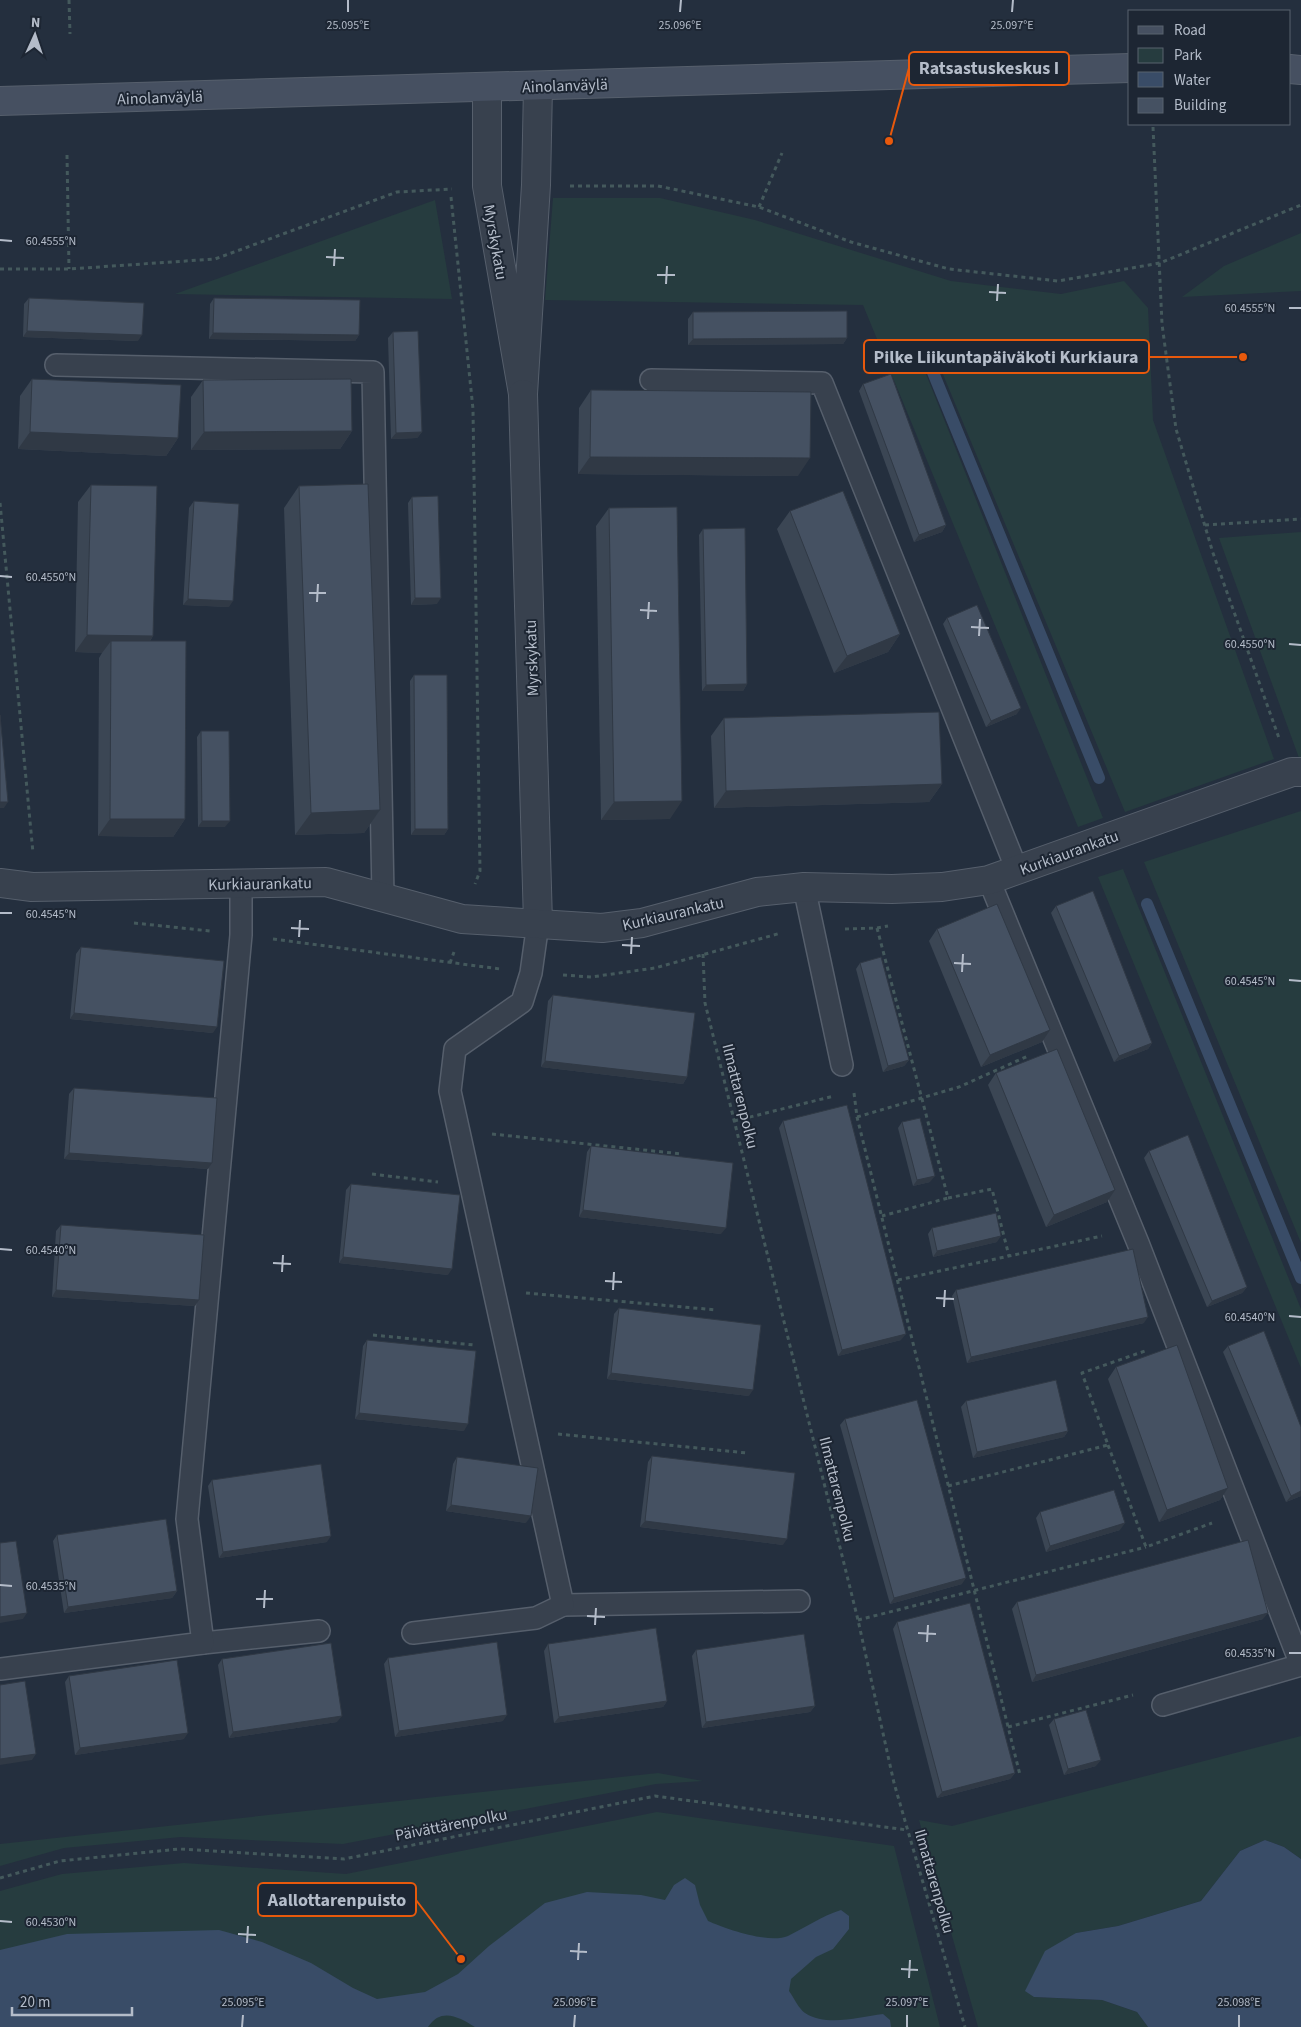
<svg xmlns="http://www.w3.org/2000/svg" width="1301" height="2027" font-family="'Source Sans 3',sans-serif">
  <style>
    .green { fill: #263c3f }
    .water { fill: #394c67 }
    .lines { fill: none; stroke-linecap: round; stroke-linejoin: round }
    .stream { stroke: #394c67; stroke-width: 12 }
    .service-casing { stroke: #565f6c; stroke-width: 24 }
    .minor-casing { stroke: #565f6c; stroke-width: 30 }
    .secondary-casing { stroke: #565f6c; stroke-width: 30 }
    .path { stroke: #44595c; stroke-width: 3; stroke-dasharray: 4 4; stroke-linecap: butt }
    .service { stroke: #38414e; stroke-width: 21 }
    .minor { stroke: #38414e; stroke-width: 28 }
    .secondary { stroke: #465061; stroke-width: 28 }
    .wall { fill: #3b4654 }
    .shaded-wall { fill: #303945 }
    .building { fill: #455162; stroke: #303945 }
    .ticks { fill: none; stroke: #b4bcc9; stroke-width: 2 }
    .labels { text-anchor: middle; stroke-width: 4; stroke-linejoin: round; paint-order: stroke }
    .street-label { font-size: 16px; fill: #b4bcc9; stroke: #1d2633 }
    .ticks-label { font-size: 12px; text-anchor: middle; fill: #b4bcc9; stroke: #1d2633; stroke-width: 4; stroke-linejoin: round; paint-order: stroke }
    .leader { fill: none; stroke: #e8590c; stroke-width: 2 }
    .callout-dot { fill: #e8590c; stroke: #1d2633; stroke-width: 2 }
    .callout { fill: #1d2633; stroke: #e8590c; stroke-width: 2 }
    .callout-label { font-size: 18px; text-anchor: middle; font-weight: bold; fill: #b4bcc9 }
  </style>
  <rect width="100%" height="100%" fill="#242f3e"/>
  <g class="green">
    <path d="M553,198h107l95,22 196,61 110,13 63,-13 24,27 5,112 121,339 -149,53 -193,-464 -14,6 185,464 -25,9 -215,-522 -318,-5z"/>
    <path d="M435,200l17,99 -277,-5z"/>
    <path d="M1301,233v58l-119,6 42,-31z"/>
    <path d="M1301,532v226h-2l-80,-220z"/>
    <path d="M1301,811v432l-157,-381z"/>
    <path d="M1123,869l178,440v59l-203,-491z"/>
    <path d="M1301,1736v123l-17,-12 -19,-7 -25,11 -39,50 -83,25 -42,7 -42,64 68,3 35,12 11,15h-170l-59,-207 33,6z"/>
    <path d="M658,1773l45,8 -47,3 -313,60 -162,-7 -117,11 -64,18v-22z"/>
    <path d="M657,1812l237,34 46,181h-940v-136l62,-17 122,-11 162,11z"/>
  </g>
  <g class="water">
    <path d="M1265,1840l19,7 17,12v168h-153l-11,-15 -35,-12 -68,-3 -9,-6 20,-40 31,-18 42,-7 83,-25 39,-50z"/>
    <path d="M685,1878l10,7 5,20 8,16c18,8 61,23 80,15 18,-9 34,-20 53,-26l8,6v13l-16,20 -17,8 -25,22 -2,12c5,7 10,18 16,22 22,14 54,4 78,1l7,6 1,7h-416c-16,-10 -34,-20 -47,0h-428v-77l67,-16 152,-4 43,12 49,21 42,25 24,11 48,-7 33,-18 31,-28 56,-43 42,-11 54,3 24,5 9,-15z"/>
  </g>
  <g class="lines">
    <g class="stream">
      <path d="M930,365l169,413"/>
      <path d="M1147,904l154,374"/>
    </g>
    <defs>
      <g id="service">
        <path d="M56,365l317,7 10,524"/>
        <path d="M651,380l171,3 195,487"/>
        <path d="M989,880l149,363 163,422 -138,40"/>
        <path d="M804,887l38,178"/>
        <path d="M563,1605l236,-4"/>
        <path d="M413,1633l123,-15 27,-13 -113,-514 5,-42 67,-47 9,-29 7,-50"/>
        <path d="M203,1643l116,-12"/>
        <path d="M0,1669l203,-26 -16,-124 54,-584v-53"/>
      </g>
      <g id="minor">
        <path d="M487,88v98l36,208 13,-209 2,-99"/>
        <path d="M523,394l15,529"/>
        <path d="M0,883l32,4 294,-5 136,37 140,9 40,-5 115,-31 47,-5 88,2 50,-2 47,-7 303,-108h9"/>
      </g>
      <g id="secondary">
        <path d="M1290,69l11,1"/>
        <path d="M0,101l1130,-33"/>
      </g>
    </defs>
    <use href="#service" class="service-casing"/>
    <use href="#minor" class="minor-casing"/>
    <use href="#secondary" class="secondary-casing"/>
    <g class="path">
      <path d="M69,0l1,34"/>
      <path d="M1153,127l9,197 14,105 37,124 67,188"/>
      <path d="M67,155l2,114"/>
      <path d="M570,186h88l101,21 92,35 98,27 109,12 102,-18 141,-58"/>
      <path d="M451,197l22,212 7,462 -5,13"/>
      <path d="M759,207l23,-54"/>
      <path d="M0,269h69l146,-10 182,-67 55,-3"/>
      <path d="M0,503l33,350"/>
      <path d="M1205,525l96,-6"/>
      <path d="M134,923l76,8"/>
      <path d="M877,928l71,270 -66,18"/>
      <path d="M845,929l32,-1 11,-2"/>
      <path d="M273,939l227,30"/>
      <path d="M703,954l2,49 153,617 36,163 71,244"/>
      <path d="M450,963l4,-11"/>
      <path d="M563,975l28,2 64,-9 126,-35"/>
      <path d="M854,1093l3,24 163,658"/>
      <path d="M857,1117l102,-30 69,-31"/>
      <path d="M734,1121l100,-25"/>
      <path d="M492,1134l190,20"/>
      <path d="M372,1174l66,8"/>
      <path d="M948,1198l44,-9 17,67"/>
      <path d="M898,1280l204,-44"/>
      <path d="M526,1293l191,17"/>
      <path d="M373,1335l101,10"/>
      <path d="M558,1434l189,19"/>
      <path d="M1108,1445l38,102 66,-24"/>
      <path d="M948,1486l160,-41 -26,-72 63,-22"/>
      <path d="M858,1620l288,-73"/>
      <path d="M1008,1727l125,-32"/>
      <path d="M0,1878l60,-17 119,-12 165,10 311,-63 252,34"/>
    </g>
    <use href="#service" class="service"/>
    <use href="#minor" class="minor"/>
    <use href="#secondary" class="secondary"/>
  </g>
  <g class="wall">
    <path d="M29,298l109,43 -115,-4 1,-33z"/>
    <path d="M214,298l145,37 -4,6 -146,-2 1,-35z"/>
    <path d="M693,312l154,26 -4,6 -155,1v-26z"/>
    <path d="M393,332l29,100 -5,6 -26,1 -3,-101z"/>
    <path d="M32,379l146,59 -12,18 -148,-7 2,-53z"/>
    <path d="M203,380l149,51 -12,18 -149,1v-53z"/>
    <path d="M863,384l83,141 -4,7 -28,10 -55,-151z"/>
    <path d="M591,390l207,86 -220,-2 1,-66z"/>
    <path d="M91,485l62,151 -3,5 35,178 -12,18 -75,-1 1,-178 3,-5 -27,-1 3,-150z"/>
    <path d="M299,486l81,324 -16,23 -69,2 -11,-327z"/>
    <path d="M412,497l25,107 -26,1 -3,-102z"/>
    <path d="M194,501l35,106 -46,-2 6,-97z"/>
    <path d="M609,508l61,311 -69,1 -5,-294z"/>
    <path d="M790,511l110,123 -12,18 -54,21 -57,-144z"/>
    <path d="M703,529l44,155 -4,7h-41l-3,-156z"/>
    <path d="M947,618l70,96 -31,13 -43,-103z"/>
    <path d="M414,675l34,154 -4,6h-33l-1,-154z"/>
    <path d="M724,718l218,66 -13,18 -215,6 -3,-72z"/>
    <path d="M201,731l24,96h-27l-1,-90z"/>
    <path d="M1056,906l96,137 -4,6 -34,13 -63,-149z"/>
    <path d="M937,929l105,113 -61,25 -52,-126z"/>
    <path d="M81,947l132,86 -143,-14 6,-65z"/>
    <path d="M860,963l49,97 -5,6 -21,6 -27,-103z"/>
    <path d="M553,995l134,82 -4,7 -142,-17 7,-66z"/>
    <path d="M996,1073l111,129 -61,25 -58,-142z"/>
    <path d="M74,1088l138,75 -4,6 -144,-10 5,-65z"/>
    <path d="M783,1121l118,219 -63,16 -59,-228z"/>
    <path d="M902,1122l28,60 -17,4 -15,-58z"/>
    <path d="M591,1146l130,88 -142,-17 8,-65z"/>
    <path d="M1149,1151l98,136 -5,6 -35,14 -63,-149z"/>
    <path d="M351,1184l97,91 -109,-12 7,-73z"/>
    <path d="M61,1225l134,81 -143,-9 4,-66z"/>
    <path d="M932,1228l65,14 -64,15 -5,-23z"/>
    <path d="M956,1290l188,33 -177,40 -15,-67z"/>
    <path d="M619,1308l130,88 -142,-17 7,-65z"/>
    <path d="M367,1340l97,91 -109,-12 8,-73z"/>
    <path d="M1228,1346l73,150 -15,6 -63,-150z"/>
    <path d="M1116,1367l112,121 -8,12 -61,22 -51,-143z"/>
    <path d="M966,1401l102,30 -4,6 -91,21 -12,-51z"/>
    <path d="M845,1419l117,165 -72,20 -50,-179z"/>
    <path d="M652,1456l131,89 -143,-18 8,-65z"/>
    <path d="M457,1457l69,66 -80,-12 7,-47z"/>
    <path d="M212,1480l115,62 -108,16 -11,-72z"/>
    <path d="M1040,1512l80,18 -74,22 -10,-34z"/>
    <path d="M57,1535l120,56 -5,7 -108,15 -11,-72z"/>
    <path d="M1017,1602l246,17 -231,63 -20,-73z"/>
    <path d="M897,1622l118,151 -5,6 -73,19 -44,-169z"/>
    <path d="M548,1644l119,57 -4,6 -109,16 -10,-72z"/>
    <path d="M696,1650l119,56 -5,6 -108,16 -10,-72z"/>
    <path d="M388,1658l115,63 -108,16 -11,-73z"/>
    <path d="M222,1659l115,63 -108,16 -11,-73z"/>
    <path d="M69,1676l115,63 -109,16 -10,-73z"/>
    <path d="M1054,1719l42,47 -32,9 -15,-50z"/>
  </g>
  <g class="shaded-wall">
    <path d="M27,331l115,4 -4,6 -115,-4z"/>
    <path d="M213,333l146,2 -4,6 -146,-2z"/>
    <path d="M847,338l-4,6 -155,1 5,-6z"/>
    <path d="M352,431l-12,18 -149,1 13,-18z"/>
    <path d="M30,432l148,6 -12,18 -148,-7z"/>
    <path d="M422,432l-5,6 -26,1 5,-6z"/>
    <path d="M590,457l220,1 -12,18 -220,-2z"/>
    <path d="M946,525l-4,7 -28,10 5,-7z"/>
    <path d="M415,598h26l-4,6 -26,1z"/>
    <path d="M188,599l45,2 -4,6 -46,-2z"/>
    <path d="M900,634l-12,18 -54,21 13,-17z"/>
    <path d="M87,635l66,1 -12,18 -30,-13 -9,12 -27,-1z"/>
    <path d="M747,684l-4,7h-41l4,-6z"/>
    <path d="M1021,708l-4,6 -31,13 5,-6z"/>
    <path d="M942,784l-13,18 -215,6 12,-17z"/>
    <path d="M682,801l-12,18 -69,1 13,-18z"/>
    <path d="M0,802h8l-4,6h-4z"/>
    <path d="M380,810l-16,23 -69,2 16,-22z"/>
    <path d="M110,819h75l-12,18 -75,-1z"/>
    <path d="M202,821h28l-5,6h-27z"/>
    <path d="M415,829h33l-4,6h-33z"/>
    <path d="M74,1013l143,14 -4,6 -143,-14z"/>
    <path d="M1050,1030l-8,12 -61,25 9,-12z"/>
    <path d="M1152,1043l-4,6 -34,13 5,-6z"/>
    <path d="M909,1060l-5,6 -21,6 5,-6z"/>
    <path d="M545,1061l142,16 -4,7 -142,-17z"/>
    <path d="M69,1153l143,10 -4,6 -144,-10z"/>
    <path d="M935,1176l-5,6 -17,4 4,-6z"/>
    <path d="M1115,1190l-8,12 -61,25 8,-12z"/>
    <path d="M583,1210l143,18 -5,6 -142,-17z"/>
    <path d="M1001,1236l-4,6 -64,15 4,-6z"/>
    <path d="M343,1257l109,12 -4,6 -109,-12z"/>
    <path d="M1247,1287l-5,6 -35,14 5,-6z"/>
    <path d="M56,1290l143,10 -4,6 -143,-9z"/>
    <path d="M1148,1317l-4,6 -177,40 4,-6z"/>
    <path d="M906,1334l-5,6 -63,16 4,-6z"/>
    <path d="M611,1373l142,17 -4,6 -142,-17z"/>
    <path d="M359,1413l109,11 -4,7 -109,-12z"/>
    <path d="M1068,1431l-4,6 -91,21 4,-6z"/>
    <path d="M1228,1488l-8,12 -61,22 8,-12z"/>
    <path d="M1301,1491v5l-15,6 5,-6z"/>
    <path d="M451,1505l80,11 -5,7 -80,-12z"/>
    <path d="M645,1521l142,18 -4,6 -143,-18z"/>
    <path d="M1125,1523l-5,7 -74,22 4,-6z"/>
    <path d="M331,1536l-4,6 -108,16 4,-6z"/>
    <path d="M966,1578l-4,6 -72,20 4,-6z"/>
    <path d="M177,1591l-5,7 -108,15 4,-6z"/>
    <path d="M27,1613l-4,6 -23,4v-6z"/>
    <path d="M1268,1613l-5,6 -231,63 4,-7z"/>
    <path d="M667,1701l-4,6 -109,16 5,-6z"/>
    <path d="M815,1706l-5,6 -108,16 4,-6z"/>
    <path d="M507,1715l-4,6 -108,16 4,-6z"/>
    <path d="M342,1716l-5,6 -108,16 4,-6z"/>
    <path d="M188,1733l-4,6 -109,16 5,-7z"/>
    <path d="M36,1754l-4,6 -32,5v-6z"/>
    <path d="M1101,1760l-5,6 -32,9 4,-6z"/>
    <path d="M1015,1773l-5,6 -73,19 5,-6z"/>
  </g>
  <g class="building">
    <path d="M29,298l115,5 -2,32 -115,-4z"/>
    <path d="M214,298l146,2 -1,35 -146,-2z"/>
    <path d="M847,311v27l-154,1v-27z"/>
    <path d="M418,331l4,101 -26,1 -3,-101z"/>
    <path d="M891,374l55,151 -27,10 -56,-151z"/>
    <path d="M32,379l149,6 -3,53 -148,-6z"/>
    <path d="M351,379l1,52 -148,1 -1,-52z"/>
    <path d="M591,390l220,2 -1,66 -220,-1z"/>
    <path d="M368,484l12,326 -69,3 -12,-327z"/>
    <path d="M91,485l66,1 -4,150 -66,-1z"/>
    <path d="M843,491l57,143 -53,22 -57,-145z"/>
    <path d="M438,496l3,102h-26l-3,-101z"/>
    <path d="M194,501l45,3 -6,97 -45,-2z"/>
    <path d="M677,507l5,294 -68,1 -5,-294z"/>
    <path d="M745,528l2,156 -41,1 -3,-156z"/>
    <path d="M977,605l44,103 -30,13 -44,-103z"/>
    <path d="M111,641h75l-1,178h-75z"/>
    <path d="M414,675h33l1,154h-33z"/>
    <path d="M939,712l3,72 -216,7 -2,-73z"/>
    <path d="M0,715l8,87h-8z"/>
    <path d="M201,731h28l1,90h-28z"/>
    <path d="M1093,891l59,152 -33,13 -63,-150z"/>
    <path d="M997,904l53,126 -60,25 -53,-126z"/>
    <path d="M81,947l143,14 -7,66 -143,-14z"/>
    <path d="M881,957l28,103 -21,6 -28,-103z"/>
    <path d="M553,995l142,18 -8,64 -142,-16z"/>
    <path d="M1057,1049l58,141 -61,25 -58,-142z"/>
    <path d="M74,1088l143,10 -5,65 -143,-10z"/>
    <path d="M847,1105l59,229 -64,16 -59,-229z"/>
    <path d="M920,1118l15,58 -18,4 -15,-58z"/>
    <path d="M1188,1135l59,152 -35,14 -63,-150z"/>
    <path d="M591,1146l142,17 -7,65 -143,-18z"/>
    <path d="M351,1184l109,11 -8,74 -109,-12z"/>
    <path d="M996,1213l5,23 -64,15 -5,-23z"/>
    <path d="M61,1225l143,10 -5,65 -143,-10z"/>
    <path d="M1133,1249l15,68 -177,40 -15,-67z"/>
    <path d="M619,1308l142,17 -8,65 -142,-17z"/>
    <path d="M1264,1331l37,96v64l-10,5 -63,-150z"/>
    <path d="M367,1340l109,11 -8,73 -109,-11z"/>
    <path d="M1177,1345l51,143 -61,22 -51,-143z"/>
    <path d="M1056,1380l12,51 -91,21 -11,-51z"/>
    <path d="M917,1400l49,178 -72,20 -49,-179z"/>
    <path d="M652,1456l143,17 -8,66 -142,-18z"/>
    <path d="M457,1457l81,11 -7,48 -80,-11z"/>
    <path d="M321,1464l10,72 -108,16 -11,-72z"/>
    <path d="M1114,1490l11,33 -75,23 -10,-34z"/>
    <path d="M166,1519l11,72 -109,16 -11,-72z"/>
    <path d="M1248,1540l20,73 -232,62 -19,-73z"/>
    <path d="M16,1541l11,72 -27,4v-74z"/>
    <path d="M970,1603l45,170 -73,19 -45,-170z"/>
    <path d="M656,1628l11,73 -108,16 -11,-73z"/>
    <path d="M804,1634l11,72 -109,16 -10,-72z"/>
    <path d="M497,1642l10,73 -108,16 -11,-73z"/>
    <path d="M331,1643l11,73 -109,16 -11,-73z"/>
    <path d="M177,1660l11,73 -108,15 -11,-72z"/>
    <path d="M25,1681l11,73 -36,5v-74z"/>
    <path d="M1086,1710l15,50 -33,9 -14,-50z"/>
  </g>
  <path class="ticks" d="M348,12v-12M680,12l1,-12M1012,12l1,-12M0,240l12,1M326,257l18,1M334,266l1,-17M657,275h18M666,284l1,-18M989,292l17,1M997,301l1,-17M1289,308h12M0,576l12,1M309,593h17M317,602l1,-18M640,610l17,1M648,619l1,-17M971,627l18,1M979,636l1,-17M1289,644l12,1M0,913h12M291,928l18,1M299,937l1,-17M622,945l18,1M631,954l1,-17M954,963l17,1M962,972l1,-18M1289,980l12,1M0,1249l12,1M273,1263l18,1M282,1272l1,-17M605,1281l17,1M613,1290l1,-18M936,1298l18,1M944,1307l1,-17M1289,1316l12,1M0,1585l12,1M256,1599h17M264,1608l1,-18M587,1616l18,1M595,1625l1,-17M918,1633l18,1M927,1642l1,-17M1289,1653h12M0,1921l12,1M238,1934l18,1M247,1943l1,-17M570,1951l17,1M578,1960l1,-17M901,1969l17,1M909,1978l1,-18M242,2027l1,-12M574,2027l1,-12M907,2027v-12M1239,2027v-12"/>
  <g class="labels">
    <g class="street-label">
      <text transform="translate(565 85) rotate(-2)" y="6">Ainolanväylä</text>
      <text transform="translate(160 97) rotate(-2)" y="6">Ainolanväylä</text>
      <text transform="translate(496 242) rotate(80)" y="6">Myrskykatu</text>
      <text transform="translate(531 658) rotate(-92)" y="6">Myrskykatu</text>
      <text transform="translate(1069 852) rotate(-20)" y="6">Kurkiaurankatu</text>
      <text transform="translate(260 883) rotate(-1)" y="6">Kurkiaurankatu</text>
      <text transform="translate(673 913) rotate(-13)" y="6">Kurkiaurankatu</text>
      <text transform="translate(741 1096) rotate(76)" y="6">Ilmattarenpolku</text>
      <text transform="translate(838 1489) rotate(76)" y="6">Ilmattarenpolku</text>
      <text transform="translate(451 1824) rotate(-11)" y="6">Päivättärenpolku</text>
      <text transform="translate(935 1881) rotate(74)" y="6">Ilmattarenpolku</text>
    </g>
  </g>
  <g class="ticks-label">
    <text x="348" y="29">25.095°E</text>
    <text x="680" y="29">25.096°E</text>
    <text x="1012" y="29">25.097°E</text>
    <text x="51" y="245">60.4555°N</text>
    <text x="1250" y="312">60.4555°N</text>
    <text x="51" y="581">60.4550°N</text>
    <text x="1250" y="648">60.4550°N</text>
    <text x="51" y="918">60.4545°N</text>
    <text x="1250" y="985">60.4545°N</text>
    <text x="51" y="1254">60.4540°N</text>
    <text x="1250" y="1321">60.4540°N</text>
    <text x="51" y="1590">60.4535°N</text>
    <text x="1250" y="1657">60.4535°N</text>
    <text x="51" y="1926">60.4530°N</text>
    <text x="243" y="2006">25.095°E</text>
    <text x="575" y="2006">25.096°E</text>
    <text x="907" y="2006">25.097°E</text>
    <text x="1239" y="2006">25.098°E</text>
  </g>
  <path class="leader" d="M889 141L909 68M1243 357L1149 357M461 1959L416 1900"/>
  <g class="callout-dot">
    <circle cx="889" cy="141" r="5"/>
    <circle cx="1243" cy="357" r="5"/>
    <circle cx="461" cy="1959" r="5"/>
  </g>
  <g class="callout">
    <rect x="909" y="52" width="160" height="33" rx="5"/>
    <rect x="864" y="340" width="285" height="33" rx="5"/>
    <rect x="258" y="1883" width="158" height="33" rx="5"/>
  </g>
  <g class="callout-label">
    <text x="989" y="74">Ratsastuskeskus I</text>
    <text x="1006" y="363">Pilke Liikuntapäiväkoti Kurkiaura</text>
    <text x="337" y="1906">Aallottarenpuisto</text>
  </g>
  <rect x="1128" y="10" width="162" height="115" fill="#1d2633" stroke="#59626f"/>
  <rect x="1138" y="26" width="25" height="8" fill="#465061" stroke="#59626f"/>
  <text x="1174" y="35" font-size="15" fill="#b4bcc9">Road</text>
  <rect x="1138" y="48" width="25" height="15" fill="#263c3f" stroke="#59626f"/>
  <text x="1174" y="60" font-size="15" fill="#b4bcc9">Park</text>
  <rect x="1138" y="72" width="25" height="15" fill="#394c67" stroke="#59626f"/>
  <text x="1174" y="85" font-size="15" fill="#b4bcc9">Water</text>
  <rect x="1138" y="98" width="25" height="15" fill="#455162" stroke="#59626f"/>
  <text x="1174" y="110" font-size="15" fill="#b4bcc9">Building</text>
  <g transform="translate(35 35) rotate(3)" stroke="#1d2633" stroke-width="4" paint-order="stroke">
  <path d="M0-4L9 19L0 12L-9 19Z" fill="#b4bcc9"/>
  <text y="-8" font-size="14" font-weight="bold" text-anchor="middle" fill="#b4bcc9">N</text>
  </g>
  <path d="M12 2007v8h120v-8" fill="none" stroke="#b4bcc9" stroke-width="2.5"/>
  <text x="20" y="2007" font-size="15" fill="#b4bcc9" stroke="#1d2633" stroke-width="4" paint-order="stroke">20 m</text>
</svg>
